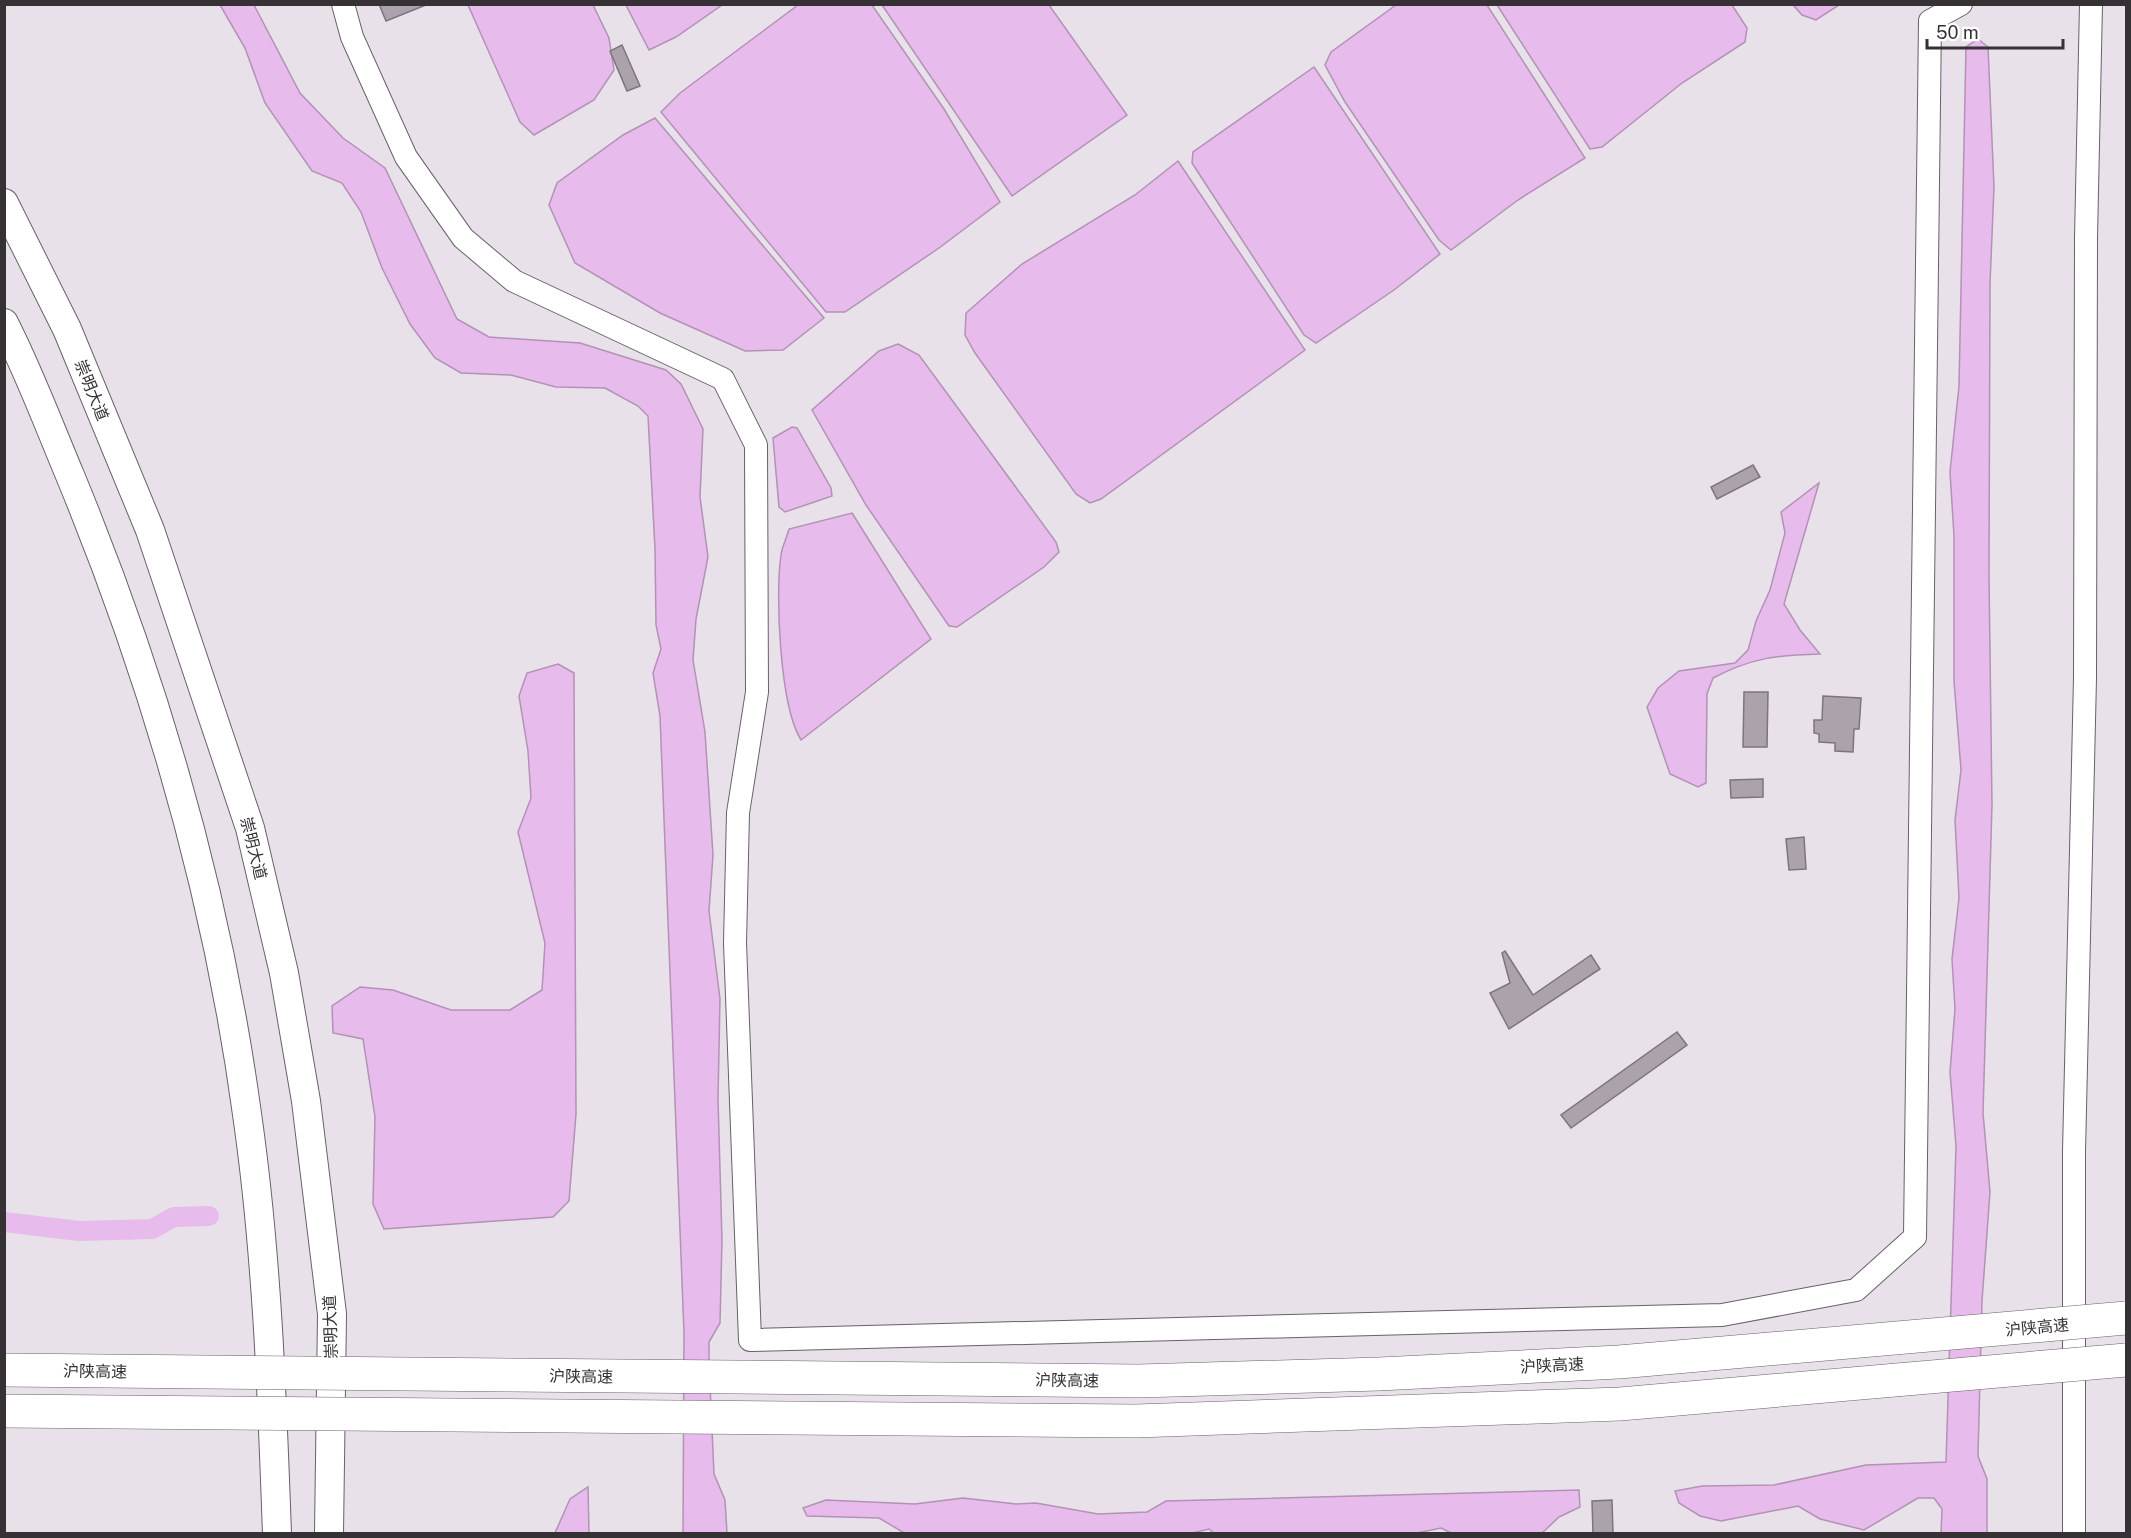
<svg xmlns="http://www.w3.org/2000/svg" width="2131" height="1538" font-family="'Public Sans','Noto Sans SC',sans-serif">
  <style>
    .water { fill: #e7bbec; stroke: #b292b5; stroke-width: 1.5 }
    .lines { fill: none; stroke-linecap: round; stroke-linejoin: round }
    .canal { stroke: #e7bbec; stroke-width: 20 }
    .building { fill: #aba2ac; stroke: #7d757e; stroke-width: 1.5 }
    .minor-casing { stroke: #686169; stroke-width: 24 }
    .major-casing { stroke: #686169; stroke-width: 30 }
    .minor { stroke: #fff; stroke-width: 22 }
    .major { stroke: #fff; stroke-width: 28 }
    .highway-bridge-casing { stroke: #686169; stroke-width: 34; stroke-linecap: butt }
    .highway-bridge { stroke: #fff; stroke-width: 33 }
    .labels { text-anchor: middle; stroke-width: 4.5; stroke-linejoin: round; paint-order: stroke }
    .street-label { font-size: 16px; fill: #353135; stroke: #fff }
  </style>
  <rect width="100%" height="100%" fill="#e9e1ea"/>
  <g class="water">
    <path d="M220,5h34l46,88 43,45 42,30 72,151 32,18 91,6 86,27 15,14 22,45 -3,68 8,60 -12,62 -3,41 12,72 8,123 -4,56 11,88 -2,100 4,141 -2,83 -11,19v20l5,112 11,26 2,33h-44l1,-200 -24,-617 -7,-43 8,-24 -5,-24 -1,-76 -7,-133 -10,-10 -33,-18 -49,-1 -45,-12 -50,-2 -26,-15 -25,-34 -28,-56 -21,-56 -19,-29 -30,-12 -47,-68 -20,-55z"/>
    <path d="M468,5h125l16,33 5,32 -20,30 -60,35 -14,-13z"/>
    <path d="M626,5h96l-46,32 -27,13z"/>
    <path d="M798,5h74l72,104 56,93 -61,46 -94,64h-19l-165,-200 19,-19z"/>
    <path d="M882,5h167l78,110 -115,81z"/>
    <path d="M1396,5h91l98,153 -67,42 -67,50 -12,-10 -94,-138 -20,-37 6,-13z"/>
    <path d="M1497,5h235l15,23 -2,14 -63,41 -80,64 -12,2z"/>
    <path d="M1793,5h46l-23,15 -14,-5z"/>
    <path d="M1978,39l10,8 6,140 -4,97 -1,291 3,230 -9,308 7,79 -8,109 -4,155 9,23v54h-46l1,-24 -8,-11h-16l-54,32 -44,-11 -22,-13 -77,15 -21,-5 -21,-13 -4,-12 27,-5 72,-1 92,-20 80,-3 10,-316 -6,-74 5,-63 -3,-50 7,-61 -4,-78 6,-50 -7,-89v-145l-4,-64 9,-86 7,-339z"/>
    <path d="M1314,67l126,187 -46,36 -78,53 -12,-8 -112,-172 1,-11z"/>
    <path d="M655,118l169,200 -41,32 -38,1 -85,-38 -85,-50 -26,-58 8,-22 66,-48z"/>
    <path d="M1178,161l127,189 -204,149 -11,4 -14,-9 -101,-141 -10,-18 1,-22 56,-49 113,-69z"/>
    <path d="M898,344l21,11 137,187 3,10 -15,15 -87,60 -8,-1 -83,-121 -54,-95 67,-59z"/>
    <path d="M792,427l5,1 34,60 1,8 -47,16 -6,-5 -6,-69z"/>
    <path d="M1819,483l-35,121 16,26 20,24c-43,1 -69,4 -107,24l-6,16 -1,89 -8,4 -28,-13 -23,-67 11,-19 21,-17 56,-8 13,-13 8,-29 14,-31 15,-57 -4,-21z"/>
    <path d="M852,513l79,126 -130,101c-21,-33 -26,-145 -20,-185 1,-8 6,-18 8,-26z"/>
    <path d="M558,664l16,9 2,441 -7,87 -16,16 -169,12 -11,-25 2,-87 -12,-78 -30,-6 -1,-27 28,-19 33,3 58,20h59l32,-20 3,-47 -27,-111 13,-34 -3,-47 -9,-55 8,-23z"/>
    <path d="M588,1487l1,46h-34l15,-34z"/>
    <path d="M1579,1490l1,17 -21,10 -18,17 -90,-1 -10,-5 -29,6h-197l-6,-5 -21,5h-282l-27,-16 -72,-2 -4,-8 23,-8 89,4 48,-6 53,6 20,-1 62,11 49,-2 19,-11z"/>
  </g>
  <g class="lines">
    <path class="canal" d="M4,1222l75,9 73,-2 22,-12 35,-1"/>
  </g>
  <g class="building">
    <path d="M379,4h47v1l-40,16z"/>
    <path d="M622,45l18,41 -13,5 -17,-40z"/>
    <path d="M1753,465l7,12 -43,22 -6,-12z"/>
    <path d="M1744,692h24l-1,55h-24z"/>
    <path d="M1823,696l38,2 -2,31h-5l-1,23 -18,-1v-8l-16,-1v-8l-5,-1v-13h8z"/>
    <path d="M1763,779v18l-32,1 -1,-18z"/>
    <path d="M1804,837l2,32 -17,1 -3,-31z"/>
    <path d="M1505,951l28,44 58,-40 9,14 -91,60 -19,-36 20,-10 -8,-30z"/>
    <path d="M1677,1032l10,13 -116,83 -10,-13z"/>
    <path d="M1612,1500l1,33h-20l-1,-32z"/>
  </g>
  <g class="lines">
    <defs>
      <g id="minor">
        <path d="M343,4l9,33 54,120 57,81 51,43 209,98 33,66 1,247 -19,121 -3,130 15,397 972,-25 134,-25 59,-53 15,-1216 31,-17"/>
        <path d="M2074,1534v-382l11,-474 1,-440 5,-234"/>
      </g>
      <g id="major">
        <path d="M4,203l63,126 83,201 100,298 34,145 22,128 26,213 -3,220"/>
        <path d="M4,323c25,49 44,100 65,150 85,205 148,421 178,641 20,139 25,279 30,420"/>
      </g>
    </defs>
    <use href="#minor" class="minor-casing"/>
    <use href="#major" class="major-casing"/>
    <use href="#minor" class="minor"/>
    <use href="#major" class="major"/>
    <defs>
      <g id="highway-bridge">
        <path d="M4,1370l1135,11 240,-7 240,-12 507,-44"/>
        <path d="M4,1411l1132,10 484,-17 506,-44"/>
      </g>
    </defs>
    <use href="#highway-bridge" class="highway-bridge-casing"/>
    <use href="#highway-bridge" class="highway-bridge"/>
  </g>
  <g class="labels">
    <g class="street-label">
      <text transform="translate(92 390) rotate(68)" y="6">崇明大道</text>
      <text transform="translate(254 848) rotate(76)" y="6">崇明大道</text>
      <text transform="translate(330 1327) rotate(-92)" y="6">崇明大道</text>
      <text transform="translate(2037 1327) rotate(-5)" y="6">沪陕高速</text>
      <text transform="translate(1552 1365) rotate(-3)" y="6">沪陕高速</text>
      <text transform="translate(95 1371) rotate(1)" y="6">沪陕高速</text>
      <text transform="translate(581 1376) rotate(1)" y="6">沪陕高速</text>
      <text transform="translate(1067 1380) rotate(1)" y="6">沪陕高速</text>
    </g>
  </g>
  <rect width="2131" height="1538" fill="none" stroke="#353135" stroke-width="12"/>
  <path d="M1927 39v9h136v-9" fill="none" stroke="#353135" stroke-width="3"/>
  <text x="1936" y="39" font-size="18" fill="#353135" stroke="#ffffff" stroke-width="4.5" paint-order="stroke">50 m</text>
</svg>
